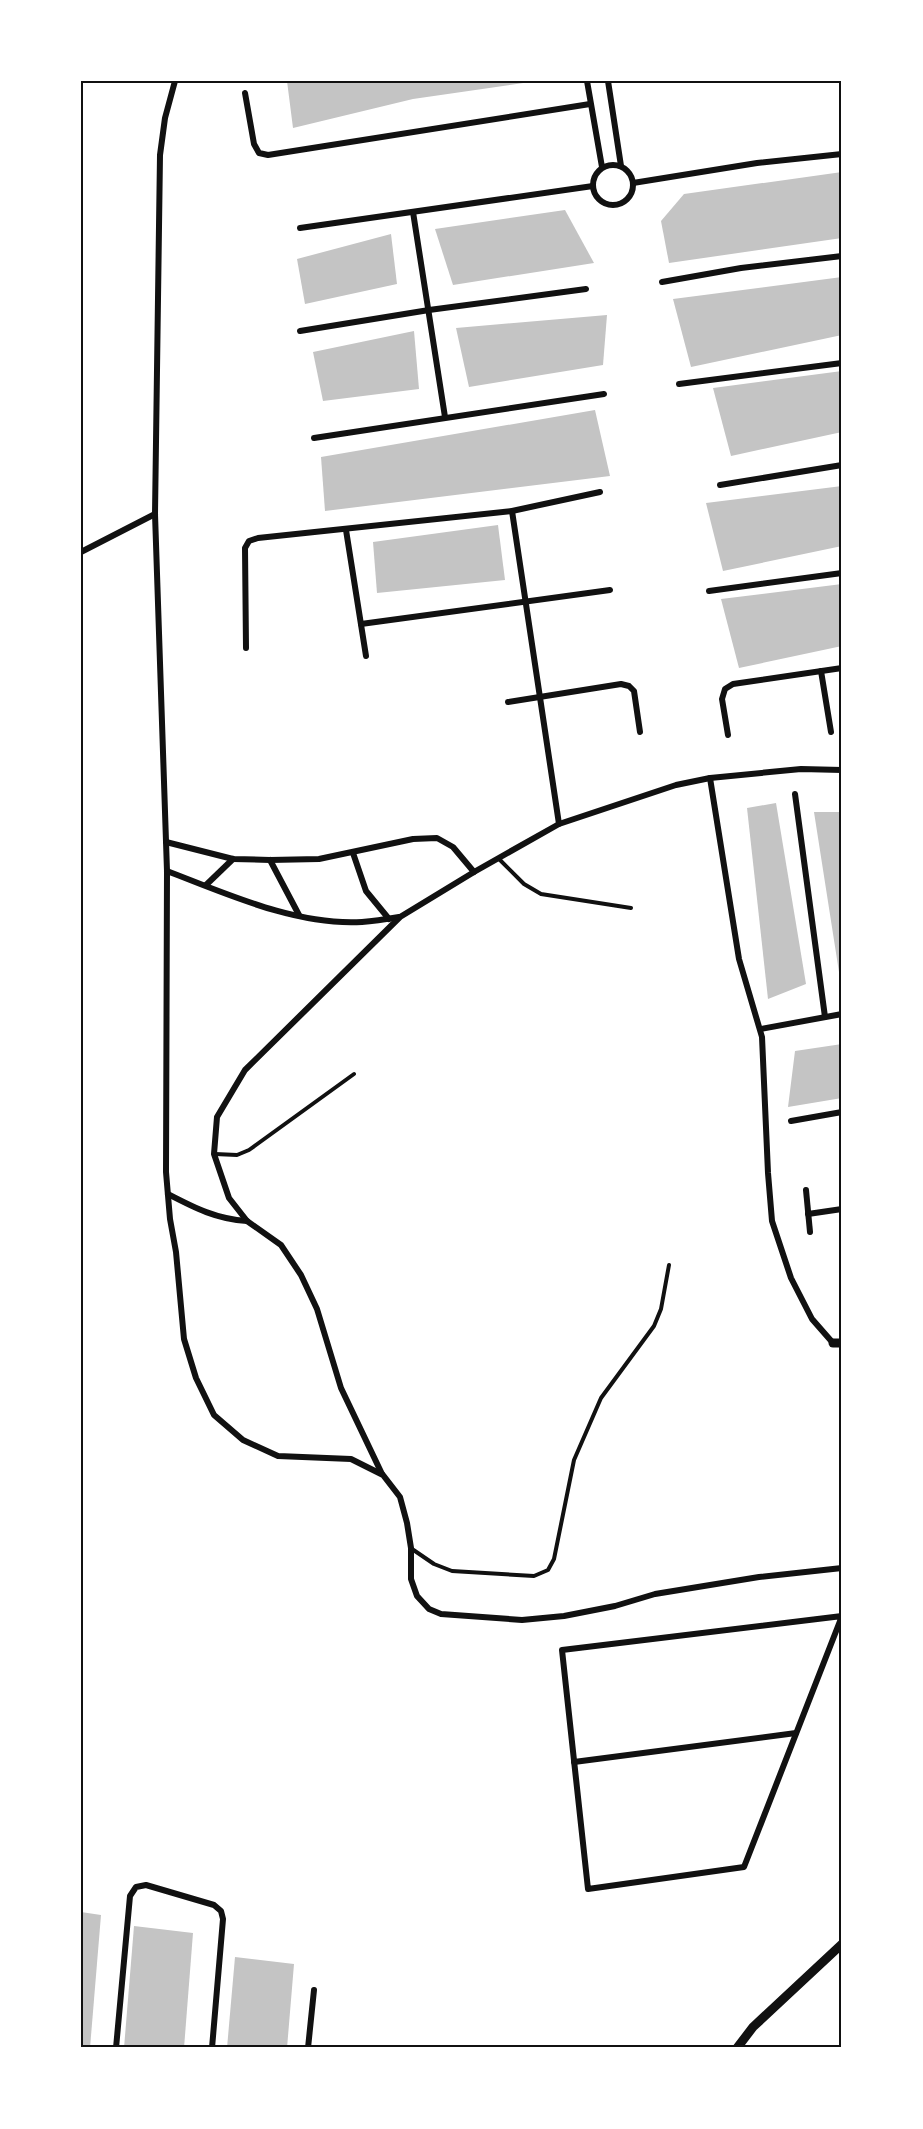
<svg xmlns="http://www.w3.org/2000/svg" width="923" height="2129" font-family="'Nunito Sans',sans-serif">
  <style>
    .building { fill: #c4c4c4 }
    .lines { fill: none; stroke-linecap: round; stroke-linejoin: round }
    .service { stroke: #111; stroke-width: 4 }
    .minor { stroke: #111; stroke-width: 6 }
    .tertiary { stroke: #111; stroke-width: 9 }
    .neatline { fill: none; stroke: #111; stroke-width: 2 }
  </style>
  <rect width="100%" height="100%" fill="#fff"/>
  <g class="building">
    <path d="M287,81h242l1,1 -117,17 -120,29z"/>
    <path d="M842,172v66l-173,25 -8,-42 23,-27z"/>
    <path d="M565,210l29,53 -141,22 -18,-56z"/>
    <path d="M391,234l6,50 -92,20 -8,-45z"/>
    <path d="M842,277v58l-151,32 -18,-68z"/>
    <path d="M607,315l-4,50 -134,22 -13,-59z"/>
    <path d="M414,331l5,58 -96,12 -10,-49z"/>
    <path d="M842,371v61l-111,24 -18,-68z"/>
    <path d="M595,410l15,66 -285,35 -4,-54z"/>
    <path d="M842,486v60l-119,25 -17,-68z"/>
    <path d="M498,525l7,55 -128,13 -4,-51z"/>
    <path d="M842,584v62l-103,22 -18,-69z"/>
    <path d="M776,803l30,181 -38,15 -21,-191z"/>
    <path d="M814,812h28v173h-1z"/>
    <path d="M842,1044v54l-54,9 7,-56z"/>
    <path d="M81,1912l20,3 -11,133h-9z"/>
    <path d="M134,1926l59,7 -9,115h-60z"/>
    <path d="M235,1957l59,7 -7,84h-60z"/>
  </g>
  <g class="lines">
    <g class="service">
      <path d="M499,859l25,25 17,10 90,14"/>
      <path d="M215,1154l22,1 12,-5 105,-76"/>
      <path d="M412,1549l22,15 18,7 82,5 14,-6 6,-11 20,-99 27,-62 53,-72 7,-17 8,-44"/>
    </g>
    <g class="minor">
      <path d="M175,81l-10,37 -5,37 -5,359 12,357 -1,301 4,47 6,33 8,87 12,39 18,37 29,25 35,16 73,3 32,16 17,22 7,26 4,25v31l6,17 12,13 12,5 81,6 42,-4 51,-10 40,-12 104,-17 83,-9"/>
      <path d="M587,81l15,86"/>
      <path d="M608,81l13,85"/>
      <path d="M245,93l9,51 5,9 9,2 322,-51"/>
      <circle cx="613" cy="185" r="20"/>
      <path d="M633,183l124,-20 85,-9"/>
      <path d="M413,212l32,205"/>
      <path d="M300,228l293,-42"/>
      <path d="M662,282l79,-14 101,-12"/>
      <path d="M300,331l129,-21 157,-21"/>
      <path d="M679,384l163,-21"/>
      <path d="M314,438l290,-44"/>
      <path d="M720,485l122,-20"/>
      <path d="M512,511l47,313"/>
      <path d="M346,530l20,126"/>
      <path d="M81,552l74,-38"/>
      <path d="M709,591l133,-18"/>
      <path d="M361,624l249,-34"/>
      <path d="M246,648l-1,-100 4,-7 9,-3 254,-27 88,-19"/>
      <path d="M821,671l10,61"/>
      <path d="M508,702l113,-18 8,2 5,5 6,41"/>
      <path d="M728,735l-6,-36 3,-10 8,-5 109,-16"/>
      <path d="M710,778l29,181 23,78 6,136 4,48 19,57 21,41 21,24"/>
      <path d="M795,794l30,223"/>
      <path d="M166,842l67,17 37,1 49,-1 94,-20 24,-1 16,9 21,25"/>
      <path d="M353,853l13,38 23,28"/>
      <path d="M270,860l29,55"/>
      <path d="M167,871c60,23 130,55 195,51 12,-1 25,-3 37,-5"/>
      <path d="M206,885l27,-26"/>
      <path d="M761,1029l81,-15"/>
      <path d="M791,1121l51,-9"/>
      <path d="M806,1190l4,42"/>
      <path d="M168,1194c27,14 48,25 79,27"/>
      <path d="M808,1214l34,-5"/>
      <path d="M382,1474l-41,-86 -24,-79 -16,-34 -20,-30 -34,-24 -18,-23 -15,-44 3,-37 28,-47 155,-153 74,-45 85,-48 117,-39 34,-7 91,-9 41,1"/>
      <path d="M842,1616l-98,251 -156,22 -26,-239z"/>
      <path d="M574,1762l222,-29"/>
      <path d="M116,2048l14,-152 6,-9 10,-2 68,20 7,6 2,8 -11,129"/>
      <path d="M308,2048l6,-58"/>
    </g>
    <g class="tertiary">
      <path d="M833,1343h9"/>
      <path d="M737,2048l16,-21 89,-83"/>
    </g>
  </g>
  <rect width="923" height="2129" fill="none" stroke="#ffffff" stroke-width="165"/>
  <rect x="82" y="82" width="758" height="1964" class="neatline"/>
</svg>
